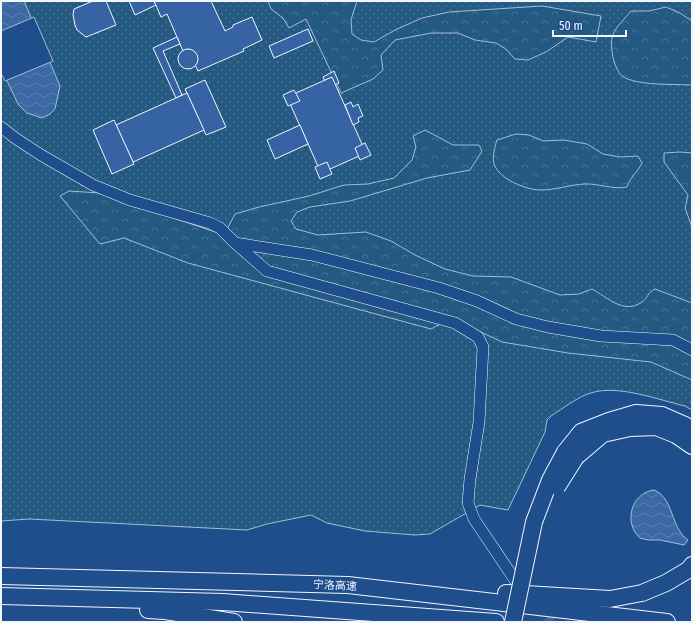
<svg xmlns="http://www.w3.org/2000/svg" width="693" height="623" font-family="'Fira Sans Condensed','Noto Sans SC',sans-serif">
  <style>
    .grass { fill: url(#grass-dots); stroke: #a8bbd7 }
    .forest { fill: url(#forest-crowns); stroke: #a8bbd7 }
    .water { fill: url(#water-waves); stroke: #a8bbd7 }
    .pier { fill: #1f4e8c; stroke: #a8bbd7 }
    .building { fill: #3563a3; stroke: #f2f6ff }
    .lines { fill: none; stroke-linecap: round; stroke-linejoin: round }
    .minor-tunnel { stroke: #3f679d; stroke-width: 11; stroke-dasharray: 11 5.5; stroke-linecap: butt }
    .minor-casing { stroke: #f2f6ff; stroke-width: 12 }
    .highway-casing { stroke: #f2f6ff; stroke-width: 18 }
    .minor { stroke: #1f4e8c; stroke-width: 11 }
    .highway { stroke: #1f4e8c; stroke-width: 16 }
    .highway-bridge-casing { stroke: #f2f6ff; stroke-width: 18; stroke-linecap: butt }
    .highway-bridge { stroke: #1f4e8c; stroke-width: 16 }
    .labels { text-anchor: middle; stroke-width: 3; stroke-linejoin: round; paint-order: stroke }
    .street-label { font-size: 11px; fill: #f2f6ff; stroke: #1f4e8c }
  </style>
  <defs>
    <pattern id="grass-dots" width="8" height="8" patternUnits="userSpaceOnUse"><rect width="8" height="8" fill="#245a82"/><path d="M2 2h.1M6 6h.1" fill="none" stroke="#447295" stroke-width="1.8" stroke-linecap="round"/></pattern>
    <pattern id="forest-crowns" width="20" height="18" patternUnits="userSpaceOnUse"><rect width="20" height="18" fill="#245a82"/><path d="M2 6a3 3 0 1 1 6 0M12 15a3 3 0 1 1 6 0" fill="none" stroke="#447295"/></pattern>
    <pattern id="water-waves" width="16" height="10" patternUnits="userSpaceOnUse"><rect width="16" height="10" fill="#3b69a3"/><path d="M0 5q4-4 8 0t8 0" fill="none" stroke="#587fb1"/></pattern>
  </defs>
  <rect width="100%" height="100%" fill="#1f4e8c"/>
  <path class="grass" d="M1,1h691v409l-7,-4c-26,-6 -68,-22 -94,-13 -12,3 -29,16 -40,23l-4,4 -2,12 -37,78 -28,-5 -50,29 -15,1 -50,-4 -38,-8 -16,-8 -44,9 -20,6 -218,-11 -28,2z"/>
  <g class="forest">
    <path d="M268,1h89l-6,19 1,14 9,6 13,2 21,-12 27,-12 27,-6 93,-6 59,10 -5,26 -28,-5 -22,15 -18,8 -13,-1 -9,-10 -10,-6 -21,-3 -17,-7h-27l-36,7 -14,15 2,15 -10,9 -32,14 -35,-74 -17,9 -6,-10 -12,-9z"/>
    <path d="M666,7l14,6 12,8v64c-17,-1 -56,1 -70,-9 -4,-3 -8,-13 -9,-19 -5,-25 3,-28 18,-46h18z"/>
    <path d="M425,130l28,15h26l3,6 -12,19 -43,8 -77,23 -40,6 -13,5 -6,9 5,8 22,6 48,-3 25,9 24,14 30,14 28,7 38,1 49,18 19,-1 13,-5c15,8 32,26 50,13 6,-4 5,-9 13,-13l37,14v77l-41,-18 -83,-9 -66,-11 -51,-24 -20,11 -243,-66 -64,-25 -24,6 -40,-48 9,-5 31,2 124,42 11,-21 24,-7 50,-11 35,-11 24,-1 26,-6 18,-18 4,-13 -3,-11z"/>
    <path d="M516,134l13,1 14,6 21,-1 23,4 16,10 17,3 18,-1 4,7c-4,9 -12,14 -15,24 -15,3 -29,-4 -43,-3 -15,1 -29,6 -43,6 -15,0 -42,-11 -47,-26 -2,-7 1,-18 3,-24z"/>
    <path d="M680,152l12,1v74l-7,-19 3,-13 -24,-33v-9z"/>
  </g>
  <g class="water">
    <path d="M1,1h23l36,85 -5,23 -5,5 -8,4 -15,-5 -9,-9 -17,-36z"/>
    <path d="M654,490c17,7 17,29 27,43 2,3 4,5 7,7l-4,5 -24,-5h-12l-8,-2c-17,-15 -9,-45 14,-48z"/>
  </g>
  <path class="pier" d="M34,17l19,44 -48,20 -4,-8v-42z"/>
  <g class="building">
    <path d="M93,1h13l10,24 -30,12 -9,-7 -2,-5 -2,-10 1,-6z"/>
    <path d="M129,1h25l2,4 -21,10z"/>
    <path d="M154,1h57l14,30 8,-4v-2l19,-8 10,23 -19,9 1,2 -46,20 -10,-22 -5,2 -16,-37 -6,3z"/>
    <path d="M308,29l5,12 -39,17 -5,-12z"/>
    <path d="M177,37l3,7 -17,7 19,44 -6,3 -23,-50z"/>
    <circle cx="188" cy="59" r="10"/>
    <path d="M334,71l5,12 -11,5 -5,-11z"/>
    <path d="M332,77l34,76 -45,20 -34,-76z"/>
    <path d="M205,80l21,47 -20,8 -21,-46z"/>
    <path d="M294,90l6,11 -12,5 -5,-11z"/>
    <path d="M187,93l17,37 -71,32 -17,-37z"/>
    <path d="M351,102l2,5 5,-3 5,12 -5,2 1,4 -6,3 -8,-20z"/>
    <path d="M114,120l20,44 -22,10 -19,-44z"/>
    <path d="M300,125l8,19 -33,15 -8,-19z"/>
    <path d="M365,143l6,12 -11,5 -5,-12z"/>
    <path d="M327,162l5,12 -12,5 -5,-12z"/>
  </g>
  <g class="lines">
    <path class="minor-tunnel" d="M536,605l15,17"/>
    <defs>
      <g id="minor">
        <path d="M1,127l14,11 26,17 52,30 37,15 80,23 10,5 15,15 77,12 127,33 38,13 39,18 32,8 53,9 72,4 19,10"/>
        <path d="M235,243l32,28 188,52 23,14 5,10 -4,75 -9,57 -2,24 6,16 41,61"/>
      </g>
      <g id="highway">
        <path d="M565,452l16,-20 28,-11 27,-8 26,2 23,10 7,6"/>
        <path d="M576,457l27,-23 27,-6 26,-1 20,8 16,11"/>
        <path d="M1,576l347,9 319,37"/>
        <path d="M506,593l104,6 32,-6 24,-10 22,-13 4,-5"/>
        <path d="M1,596l222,6 273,20"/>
        <path d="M148,610l17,1 69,11"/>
      </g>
    </defs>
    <use href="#minor" class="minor-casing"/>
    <use href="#highway" class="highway-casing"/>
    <use href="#minor" class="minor"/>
    <use href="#highway" class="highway"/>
    <defs>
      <g id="highway-bridge">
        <path d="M557,487l19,-30"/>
        <path d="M513,622l21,-100 16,-42 15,-28"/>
      </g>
    </defs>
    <use href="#highway-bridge" class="highway-bridge-casing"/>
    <use href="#highway-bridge" class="highway-bridge"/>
  </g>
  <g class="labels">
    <g class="street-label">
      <text transform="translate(335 585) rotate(3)" y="4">宁洛高速</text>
    </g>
  </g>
  <rect width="693" height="623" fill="none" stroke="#f2f6ff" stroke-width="4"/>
  <path d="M553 30v6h73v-6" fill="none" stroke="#f2f6ff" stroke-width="2"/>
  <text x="559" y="30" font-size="12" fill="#f2f6ff" stroke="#1f4e8c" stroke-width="3" paint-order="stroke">50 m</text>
</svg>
